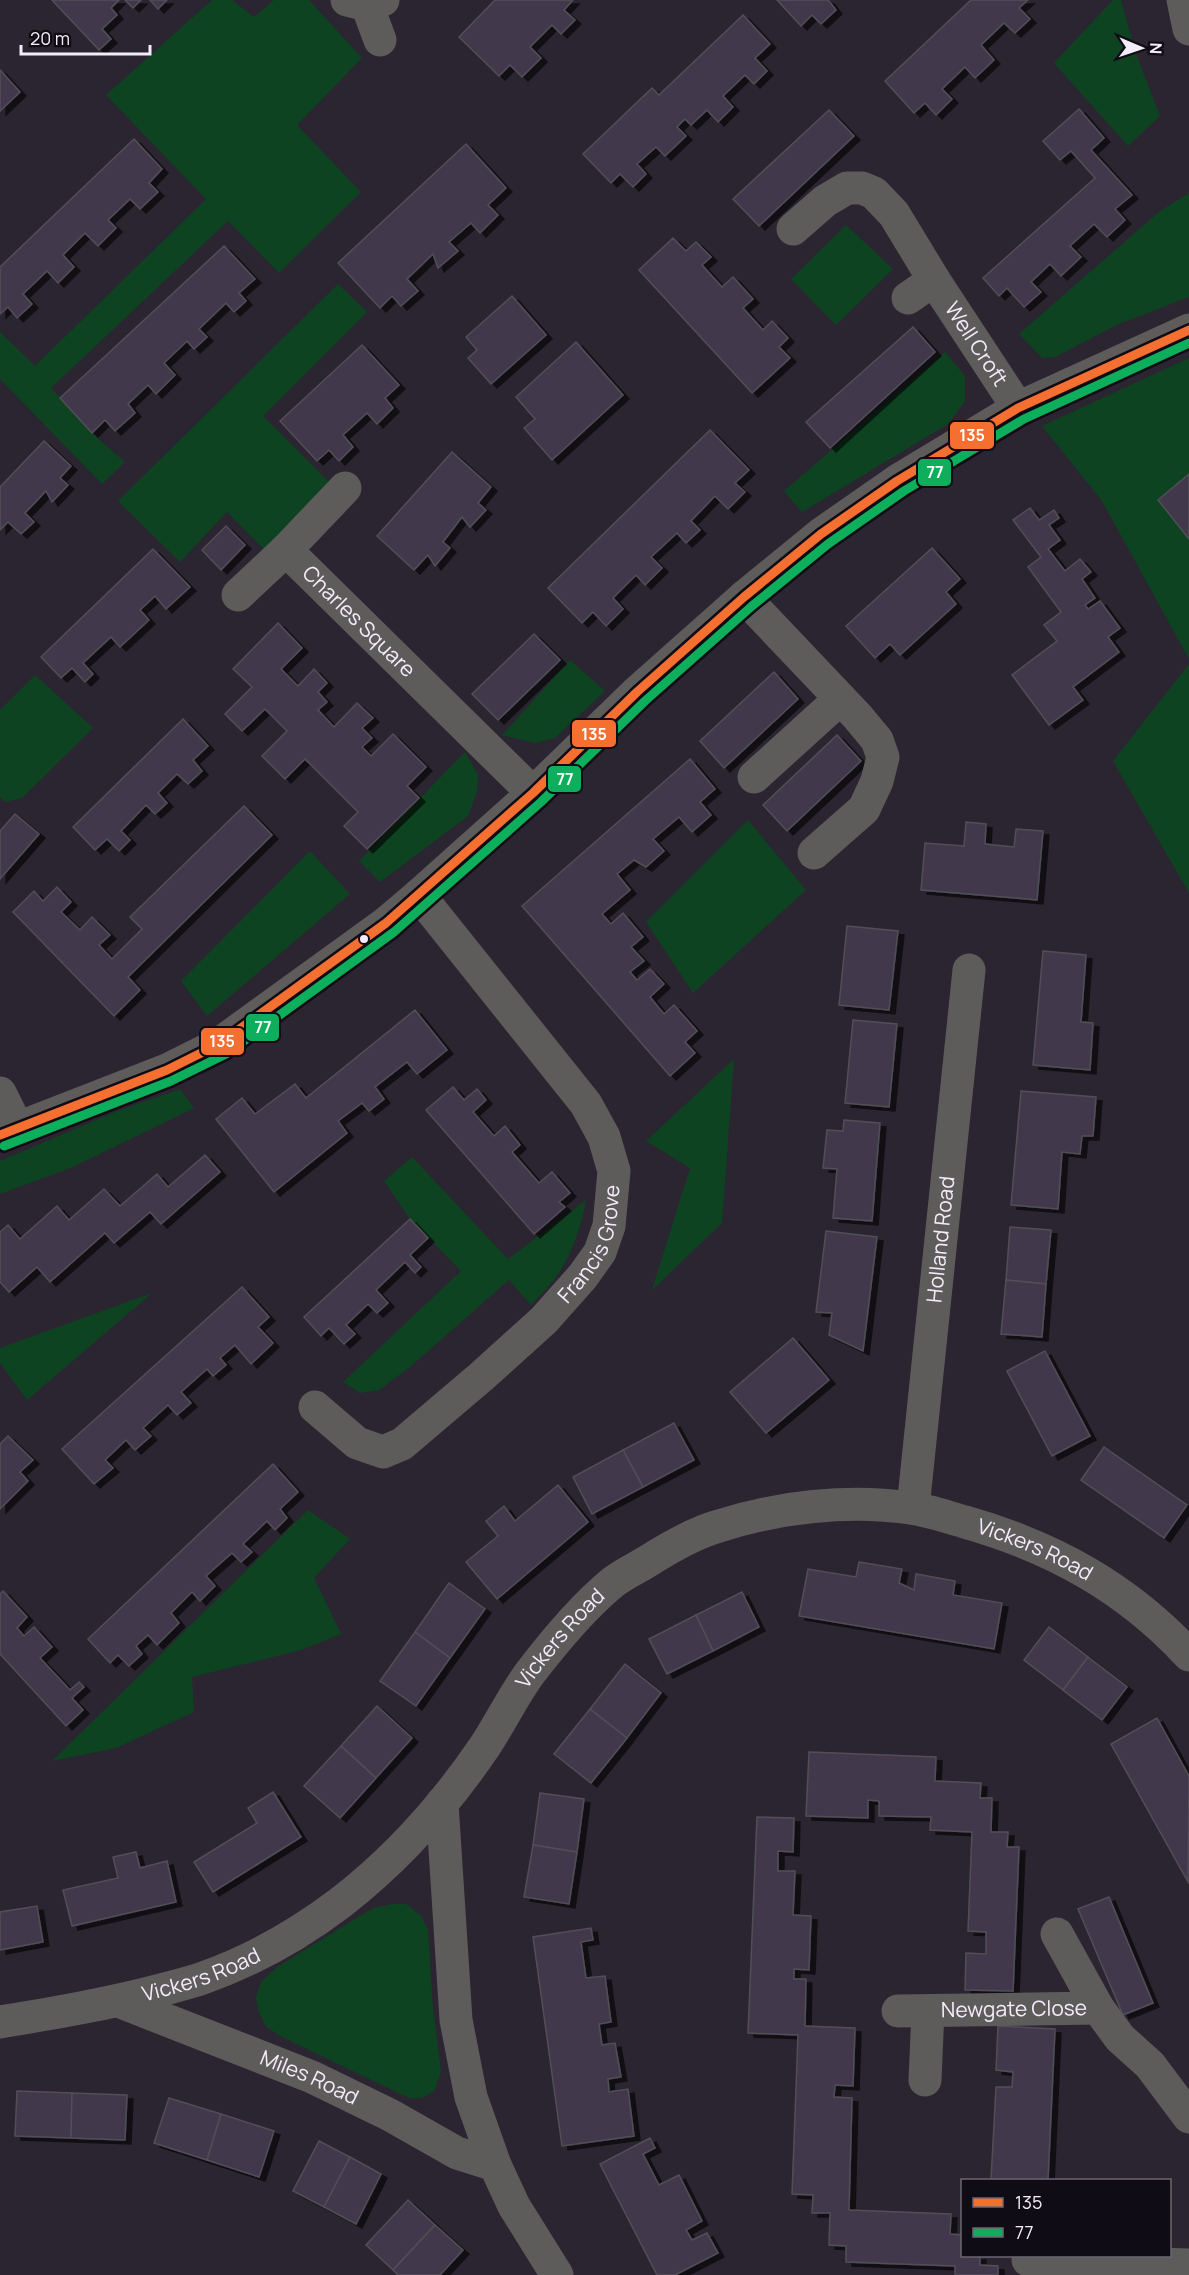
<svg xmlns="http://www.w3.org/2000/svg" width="1189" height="2275" font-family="Manrope,sans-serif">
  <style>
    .green { fill: #0e4322 }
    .building { fill: #42384c; stroke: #524e57; stroke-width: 1.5; filter: url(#shadow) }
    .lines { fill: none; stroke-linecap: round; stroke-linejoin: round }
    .minor { stroke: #5e5b5b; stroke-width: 33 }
    .bus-1-casing { stroke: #100c15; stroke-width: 14 }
    .bus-2-casing { stroke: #100c15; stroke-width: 14 }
    .bus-1 { stroke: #f46f30; stroke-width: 9 }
    .bus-2 { stroke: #0daf5c; stroke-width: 9 }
    .bus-dot { fill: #f3edfb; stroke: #100c15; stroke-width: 2 }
    .labels { text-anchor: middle; stroke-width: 4.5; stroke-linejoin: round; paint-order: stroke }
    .street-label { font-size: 21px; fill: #f3edfb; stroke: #100c15 }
    .line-badge { stroke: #100c15; stroke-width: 2 }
    .badge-label { font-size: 16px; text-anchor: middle; font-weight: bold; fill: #fff }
  </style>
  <defs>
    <filter id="shadow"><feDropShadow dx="6" dy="4" stdDeviation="0" flood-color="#0009"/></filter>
  </defs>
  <rect width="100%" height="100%" fill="#2a2530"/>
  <g class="green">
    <path d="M212,0h20l22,17 20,-17h35l53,58 -65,67 64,67 -82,81 -51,-52 -177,167 41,45 33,29 -23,22 -102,-105v-47l35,34 171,-167 -100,-104z"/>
    <path d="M1113,0h8l15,54 24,62 -32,30 -74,-83z"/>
    <path d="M1189,193v104l-70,27 -64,33 -13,1 -23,-24 141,-123z"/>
    <path d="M846,225l47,44 -57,56 -45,-46z"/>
    <path d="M338,284l29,28 -104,104 69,69 -64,68 -41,-41 -47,50 -62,-61z"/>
    <path d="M945,352l20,24v25l-17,23 -146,88 -18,-21z"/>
    <path d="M1189,358v301l-87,-158 -60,-75z"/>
    <path d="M570,660l35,31 -50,47 -20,5 -33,-8z"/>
    <path d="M1189,664v229l-76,-132z"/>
    <path d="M35,675l58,53 -71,70 -17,4 -5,-5v-87z"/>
    <path d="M465,752l13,23 -1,17 -9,24 -88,66 -21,-21z"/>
    <path d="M748,820l58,70 -113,103 -47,-71z"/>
    <path d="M310,851l40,43 -143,122 -26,-35z"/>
    <path d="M734,1059l-12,164 -70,67 38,-122 -44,-27z"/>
    <path d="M180,1089l14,19 -121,59 -73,27v-33l115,-49z"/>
    <path d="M412,1157l96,102 78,-59c-5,28 -15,57 -32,80 -7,9 -16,17 -23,25l-22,-25 -99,87 -31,23 -19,3 -17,-11 118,-111 -51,-52 -26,-38z"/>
    <path d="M152,1293l-125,107 -27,-37v-15z"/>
    <path d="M308,1510l42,29 -36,39 27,56 -40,16 -109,27 2,35 -78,36 -64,13z"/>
    <path d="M392,1904h14l15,12 7,14 5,78 8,64 -7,19 -12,7h-13l-125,-60 -18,-11 -8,-17 -2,-13 5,-15 16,-15 96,-59z"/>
  </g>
  <g class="building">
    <path d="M52,0h67l-8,8 6,7 -15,14 9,10 -12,11z"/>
    <path d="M125,0h16l-8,8z"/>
    <path d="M150,0h17l-9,9z"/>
    <path d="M495,0h78l-9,10 11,10 -14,14 -9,-9 -22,22 11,11 -19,19 -12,-12 -11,11 -40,-39z"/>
    <path d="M777,0h51l8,10 -15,14 -9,-9 -11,11z"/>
    <path d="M971,0h57l-9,8 11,11 -15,14 -11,-10 -23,22 13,15 -19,18 -10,-11 -23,22 10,10 -16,16 -11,-12 -11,10 -29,-32z"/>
    <path d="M743,15l27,29 -15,14 12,13 -13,13 -9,-9 -22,21 10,11 -15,15 -11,-12 -16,15 -6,-6 -8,8 9,9 -21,20 -9,-9 -19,17 9,10 -13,13 -13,-13 -9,9 -28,-29 69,-66 7,7z"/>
    <path d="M0,70l20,22 -20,19z"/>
    <path d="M1079,109l25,29 -13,12 41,45 -17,14 10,11 -18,17 -13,-13 -24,22 11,11 -20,19 -11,-12 -19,18 10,10 -17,15 -17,-19 -8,8 -16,-18 112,-100 -24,-27 -11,9 -17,-19z"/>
    <path d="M829,110l25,26 -95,90 -26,-27z"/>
    <path d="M134,139l28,30 -13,14 9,9 -18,17 -10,-10 -22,21 8,8 -18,18 -13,-13 -22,22 11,12 -16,16 -11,-12 -24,23 9,10 -15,14 -9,-11 -8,7v-47z"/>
    <path d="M466,144l40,44 -18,17 10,10 -18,18 -9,-10 -22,19 9,9 -20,17 -5,-14 -26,25 11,12 -17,15 -9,-10 -12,12 -42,-45z"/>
    <path d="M673,238l13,13 10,-9 15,15 -9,8 20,22 11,-10 20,22 -10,9 20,22 9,-9 16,17 -9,9 11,11 -38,35 -113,-123z"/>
    <path d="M224,246l31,33 -16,14 7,8 -12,11 -8,-9 -27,26 8,8 -13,12 -7,-8 -23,22 11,12 -19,19 -8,-9 -20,19 7,9 -20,18 -10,-11 -13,13 -32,-35z"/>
    <path d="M512,296l34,39 -55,49 -23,-26 9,-8 -11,-13z"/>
    <path d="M913,327l22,25 -105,96 -24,-26z"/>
    <path d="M576,342l47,53 -71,65 -28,-32 11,-9 -19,-22z"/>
    <path d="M362,345l37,40 -14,13 8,10 -16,16 -10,-11 -24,22 10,12 -14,14 -10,-11 -12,11 -37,-40z"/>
    <path d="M710,430l39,40 -14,13 10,9 -17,17 -13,-13 -24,25 9,9 -14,13 -9,-10 -26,24 11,11 -17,17 -9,-10 -23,23 10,11 -17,17 -13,-14 -11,11 -34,-35z"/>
    <path d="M44,441l27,25 -11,12 8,7 -16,17 -6,-11 -21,22 9,9 -13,12 -13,-12 -8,8v-43z"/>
    <path d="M452,452l39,35 -13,16 8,7 -16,17 -8,-10 -19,25 7,6 -15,18 -7,-11 -14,15 -37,-34z"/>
    <path d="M1189,474v65l-31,-39z"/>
    <path d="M1030,508l9,12 15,-10 5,8 -10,7 11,15 -12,9 17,22 15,-12 11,13 -9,7 13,19 -10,7 3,4 12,-8 20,27 -12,9 11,15 -46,35 10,13 -34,25 -37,-50 45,-34 -13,-16 17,-13 -33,-45 13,-10 -28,-37z"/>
    <path d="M226,526l19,19 -24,25 -19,-20z"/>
    <path d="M932,548l28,31 -14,13 10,12 -56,51 -10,-11 -15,14 -29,-32z"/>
    <path d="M153,549l37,38 -24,22 -11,-13 -15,14 9,10 -29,27 -9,-10 -28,26 10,11 -8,8 -13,-14 -11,10 -20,-21z"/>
    <path d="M278,623l24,25 -21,21 17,17 16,-17 13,14 -9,9 9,10 -9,8 16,17 23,-24 16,15 -11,10 10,10 -10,9 9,9 22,-22 33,33 -19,19 12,12 -52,51 -23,-23 14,-14 -53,-53 -20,20 -23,-23 25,-25 -22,-22 -23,22 -17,-17 27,-27 -19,-18z"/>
    <path d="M534,634l26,26 -62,60 -26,-26z"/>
    <path d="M774,672l24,27 -74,69 -24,-27z"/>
    <path d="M183,719l25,27 -15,14 9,11 -14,13 -11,-10 -19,19 9,10 -12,11 -9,-9 -25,26 9,9 -11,11 -12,-12 -12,11 -22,-23z"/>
    <path d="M837,735l24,26 -74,70 -24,-26z"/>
    <path d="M690,759l25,30 -15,13 11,13 -19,17 -13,-15 -26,22 11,12 -18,16 -12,-7 -17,14 13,16 -28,24 9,10 12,-11 20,24 -12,10 13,14 -14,11 7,8 13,-11 14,15 -14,13 14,17 10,-9 23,26 -12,11 10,11 -25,23 -148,-170z"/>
    <path d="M244,806l28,29 -144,142 12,13 -26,26 -101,-104 21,-21 9,10 14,-14 14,15 -10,10 19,18 12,-13 18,18 -11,10 13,14 30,-30 -12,-12z"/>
    <path d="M15,814l24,20 -39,45v-48z"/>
    <path d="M966,822l20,2 -1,20 29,3 2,-18 27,2 -6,69 -116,-10 4,-47 39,3z"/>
    <path d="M847,926l51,5 -9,79 -50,-5z"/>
    <path d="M1043,951l43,4 -5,67 12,1 -3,47 -57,-5z"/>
    <path d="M415,1010l32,40 -30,24 -10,-12 -32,25 9,12 -15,12 -7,-8 -24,18 9,12 -73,59 -58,-73 26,-21 13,16 40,-30 11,14z"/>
    <path d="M853,1020l44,4 -8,83 -44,-4z"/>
    <path d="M453,1087l11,13 13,-11 9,11 -13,12 21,24 11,-10 15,19 -8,7 27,31 13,-11 18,21 -11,9 6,5 -31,27 -108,-124z"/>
    <path d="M1021,1091l75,6 -3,39h-11l-2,18 -18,-2 -4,57 -47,-4z"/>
    <path d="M844,1120l36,3 -8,98 -39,-3 4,-49 -14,-1 4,-38 16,1z"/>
    <path d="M205,1155l15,17 -59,52 -11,-12 -36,31 -9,-10 -55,49 -13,-15 -28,25 -9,-10v-50l8,-7 12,14 37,-33 12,14 35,-31 16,17 37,-32 11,13z"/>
    <path d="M410,1219l18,19 -18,17 11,12 -6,6 -10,-11 -29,28 12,13 -11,10 -9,-9 -22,21 9,9 -11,10 -15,-16 -8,8 -17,-19z"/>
    <path d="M1010,1227l41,3 -5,54 -40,-4z"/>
    <path d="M826,1231l51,6 -14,114 -34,-16 3,-22 -16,-1z"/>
    <path d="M1006,1280l40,4 -4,53 -41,-3z"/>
    <path d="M242,1287l27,30 -11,10 15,16 -22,21 -16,-19 -15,13 6,7 -13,11 -6,-7 -26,23 10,11 -14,12 -9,-10 -25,23 8,8 -16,14 -9,-10 -21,20 8,8 -19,16 -32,-35z"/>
    <path d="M793,1338l36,42 -63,53 -36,-41z"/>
    <path d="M1045,1351l45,85 -38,20 -45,-85z"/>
    <path d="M674,1423l20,37 -51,27 -20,-37z"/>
    <path d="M8,1436l25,24 -13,12 8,9 -28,28v-65z"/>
    <path d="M1104,1447l83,58 -23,33 -83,-58z"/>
    <path d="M623,1450l20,37 -51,27 -19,-37z"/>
    <path d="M273,1464l25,28 -18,17 7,9 -12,12 -8,-9 -24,23 9,8 -11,10 -9,-9 -26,23 9,10 -15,15 -8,-9 -21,21 8,10 -22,22 -9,-10 -12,11 6,8 -13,12 -11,-11 -8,8 -22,-24z"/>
    <path d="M558,1485l30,37 -91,77 -31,-37 32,-26 -12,-15 18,-15 11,15z"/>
    <path d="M859,1562l43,7 -3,14 15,7 2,-16 39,7 -2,14 49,8 -8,46 -195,-33 9,-47 48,8z"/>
    <path d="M449,1583l36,26 -35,49 -35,-26z"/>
    <path d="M3,1591l24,26 -10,11 7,8 10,-9 18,20 -12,11 30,32 9,-8 5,5 -12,11 11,12 -17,16 -66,-72v-60z"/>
    <path d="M742,1592l17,35 -46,24 -17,-36z"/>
    <path d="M696,1615l17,36 -46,23 -18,-35z"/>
    <path d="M1049,1627l39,30 -25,33 -39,-30z"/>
    <path d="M415,1632l35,26 -34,48 -36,-25z"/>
    <path d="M1088,1657l39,30 -25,33 -39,-30z"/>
    <path d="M625,1664l36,29 -34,45 -37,-29z"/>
    <path d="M377,1706l35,32 -36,40 -35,-32z"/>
    <path d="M590,1709l37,29 -36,45 -37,-29z"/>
    <path d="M1157,1718l32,58 -1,106 -77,-138z"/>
    <path d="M341,1746l35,32 -36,40 -36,-32z"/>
    <path d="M809,1752l127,5 -1,24 46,2 -1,15h12l-1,34h17l-1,15h12l-6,144 -48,-1 1,-37 20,1v-22l-18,-1 4,-99 -42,-2 1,-13 -52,-1v-15l-11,-1v18l-62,-2z"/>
    <path d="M273,1792l28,45 -88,55 -19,-30 63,-39 -9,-15z"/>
    <path d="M540,1793l44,6 -7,53 -44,-7z"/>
    <path d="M757,1817l37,1 -1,34 -15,-1v20h17l-2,44 18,1 -2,54 -15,-1v10h12l-1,47 50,2 -2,58 -18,-1 -1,12 18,1 -3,112 102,4 -1,20 12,1v21h18v9l18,1v9h-43v-9l-109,-4v-16l-17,-1 1,-32h-18l1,-18 -21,-1 6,-159 -50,-2z"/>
    <path d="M533,1845l44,7 -8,52 -45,-7z"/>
    <path d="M136,1852l4,16 27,-7 9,41 -104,24 -9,-36 55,-12 -5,-21z"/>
    <path d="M1109,1897l44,106 -30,12 -45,-106z"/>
    <path d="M37,1906l6,36 -43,8v-38z"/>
    <path d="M591,1928l2,12 -12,2 5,36 19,-2 6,46 -12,2 3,21 13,-2 6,34 -13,2 1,13 19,-3 6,47 -72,10 -29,-209z"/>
    <path d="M998,2026l57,3 -7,151h-57l5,-93h16l1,-15 -17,-2z"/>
    <path d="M17,2091l55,2 -1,45 -56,-2z"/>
    <path d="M72,2093l55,2 -2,45 -54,-2z"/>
    <path d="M169,2098l52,16 -14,46 -53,-17z"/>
    <path d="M221,2114l53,17 -15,46 -52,-17z"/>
    <path d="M650,2138l5,10 -12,6 16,31 20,-10 23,46 -16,9 6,10 15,-7 11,20 -43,22h-18l-57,-111z"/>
    <path d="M319,2141l31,16 -26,50 -31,-16z"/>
    <path d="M350,2157l31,17 -25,50 -32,-17z"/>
    <path d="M408,2200l27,25 -42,45 -27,-25z"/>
    <path d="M435,2225l28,25 -23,25h-42l-5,-5z"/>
  </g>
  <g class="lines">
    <g class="minor">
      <path d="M347,0l20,5 16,-5"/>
      <path d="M1183,0l6,29"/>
      <path d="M367,5l13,35"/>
      <path id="s1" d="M793,229l32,-28 22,-13h15l12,5 20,21 40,66 84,128"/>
      <path d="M908,298l26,-18"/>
      <path id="s2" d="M286,550l247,243"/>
      <path d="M238,595l48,-45 59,-62"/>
      <path d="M744,597l113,119 20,24 6,17 -6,24 -13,28 -50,44"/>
      <path d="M754,777l86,-78"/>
      <path d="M0,1093l17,34"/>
      <path d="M0,1135l167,-65 52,-26 167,-121 33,-28 114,-102 104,-101 107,-95 77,-63 76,-53 121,-73 171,-78"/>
      <path id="s3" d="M315,1407l42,36 26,9 19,-8 80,-68 62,-56 39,-44 17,-24 9,-26 5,-55 -10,-34 -18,-33 -167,-209"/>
      <path id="s4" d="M913,1508l56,-538"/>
      <path d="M442,1803l14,217 15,77 24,68 19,41 43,69"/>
      <path d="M1057,1934l41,74 22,30 30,27 39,52"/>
      <path id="s5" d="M118,2001l194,76 78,38 67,38 38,12"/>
      <path id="s6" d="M898,2011l200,-3"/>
      <path id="s7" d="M0,2022c54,-9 108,-18 161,-32 14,-4 28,-7 42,-12 48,-17 96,-44 137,-75 57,-44 105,-98 145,-157 16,-24 28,-50 45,-73 23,-30 53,-66 82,-90 11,-9 25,-15 36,-22 22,-14 46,-28 71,-35 59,-19 129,-27 191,-18 18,2 37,9 55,14 88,25 162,66 224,133"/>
      <path d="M925,2080l3,-69"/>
      <path d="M1028,2260l161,5"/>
    </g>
    <defs>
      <path id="bus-1" d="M0,1135l167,-65 52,-26 167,-121 147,-130 104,-101 107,-95 77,-63 76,-53 121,-73 171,-78"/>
      <path id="bus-2" d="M4,1146l167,-65 55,-27 168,-122 147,-130 104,-101 107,-95 76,-62 76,-53 120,-72 165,-76"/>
    </defs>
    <use href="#bus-1" class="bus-1-casing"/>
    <use href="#bus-2" class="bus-2-casing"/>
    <use href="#bus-1" class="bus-1"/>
    <use href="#bus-2" class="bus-2"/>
  </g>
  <circle class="bus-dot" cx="364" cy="939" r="5"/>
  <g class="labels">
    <g class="street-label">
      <text dy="7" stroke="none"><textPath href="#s1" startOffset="279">Well Croft</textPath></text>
      <text dy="7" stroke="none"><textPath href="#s2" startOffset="102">Charles Square</textPath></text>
      <text dy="7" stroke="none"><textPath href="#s4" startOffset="270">Holland Road</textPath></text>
      <text dy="7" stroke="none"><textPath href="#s3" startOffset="384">Francis Grove</textPath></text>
      <text dy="7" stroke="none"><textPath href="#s7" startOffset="1234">Vickers Road</textPath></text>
      <text dy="7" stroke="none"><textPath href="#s7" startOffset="711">Vickers Road</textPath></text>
      <text dy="7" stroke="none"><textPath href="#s7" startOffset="207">Vickers Road</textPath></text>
      <text dy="7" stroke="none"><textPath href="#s6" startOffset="116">Newgate Close</textPath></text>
      <text dy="7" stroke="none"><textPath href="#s5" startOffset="206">Miles Road</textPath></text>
    </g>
  </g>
  <g class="line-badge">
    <rect x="949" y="421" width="46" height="29" rx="6" fill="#f46f30"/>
    <rect x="917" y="458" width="35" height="29" rx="6" fill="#0daf5c"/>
    <rect x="571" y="719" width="46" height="29" rx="6" fill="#f46f30"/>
    <rect x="547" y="765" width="35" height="28" rx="6" fill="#0daf5c"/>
    <rect x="245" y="1013" width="35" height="29" rx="6" fill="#0daf5c"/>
    <rect x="200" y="1027" width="45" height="29" rx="6" fill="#f46f30"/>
  </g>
  <g class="badge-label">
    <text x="972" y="441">135</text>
    <text x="935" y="478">77</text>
    <text x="594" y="740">135</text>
    <text x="565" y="785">77</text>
    <text x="263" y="1033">77</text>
    <text x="222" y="1047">135</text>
  </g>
  <rect x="961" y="2179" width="210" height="78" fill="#100c15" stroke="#6b6671" stroke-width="1.5"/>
  <rect x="973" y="2198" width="30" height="9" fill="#f46f30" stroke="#6b6671" stroke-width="1.5"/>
  <text x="1015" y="2209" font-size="18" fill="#f3edfb">135</text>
  <rect x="973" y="2228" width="30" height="9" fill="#0daf5c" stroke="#6b6671" stroke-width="1.5"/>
  <text x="1015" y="2239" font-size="18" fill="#f3edfb">77</text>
  <g transform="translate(1141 48) rotate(92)" stroke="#100c15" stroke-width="4.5" paint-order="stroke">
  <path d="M0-4.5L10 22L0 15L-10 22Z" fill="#f3edfb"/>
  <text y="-9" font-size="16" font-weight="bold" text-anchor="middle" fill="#f3edfb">N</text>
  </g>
  <path d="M21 45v9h129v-9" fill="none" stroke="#f3edfb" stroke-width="3"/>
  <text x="30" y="45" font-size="18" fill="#f3edfb" stroke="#100c15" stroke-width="4.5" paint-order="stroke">20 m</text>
</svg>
